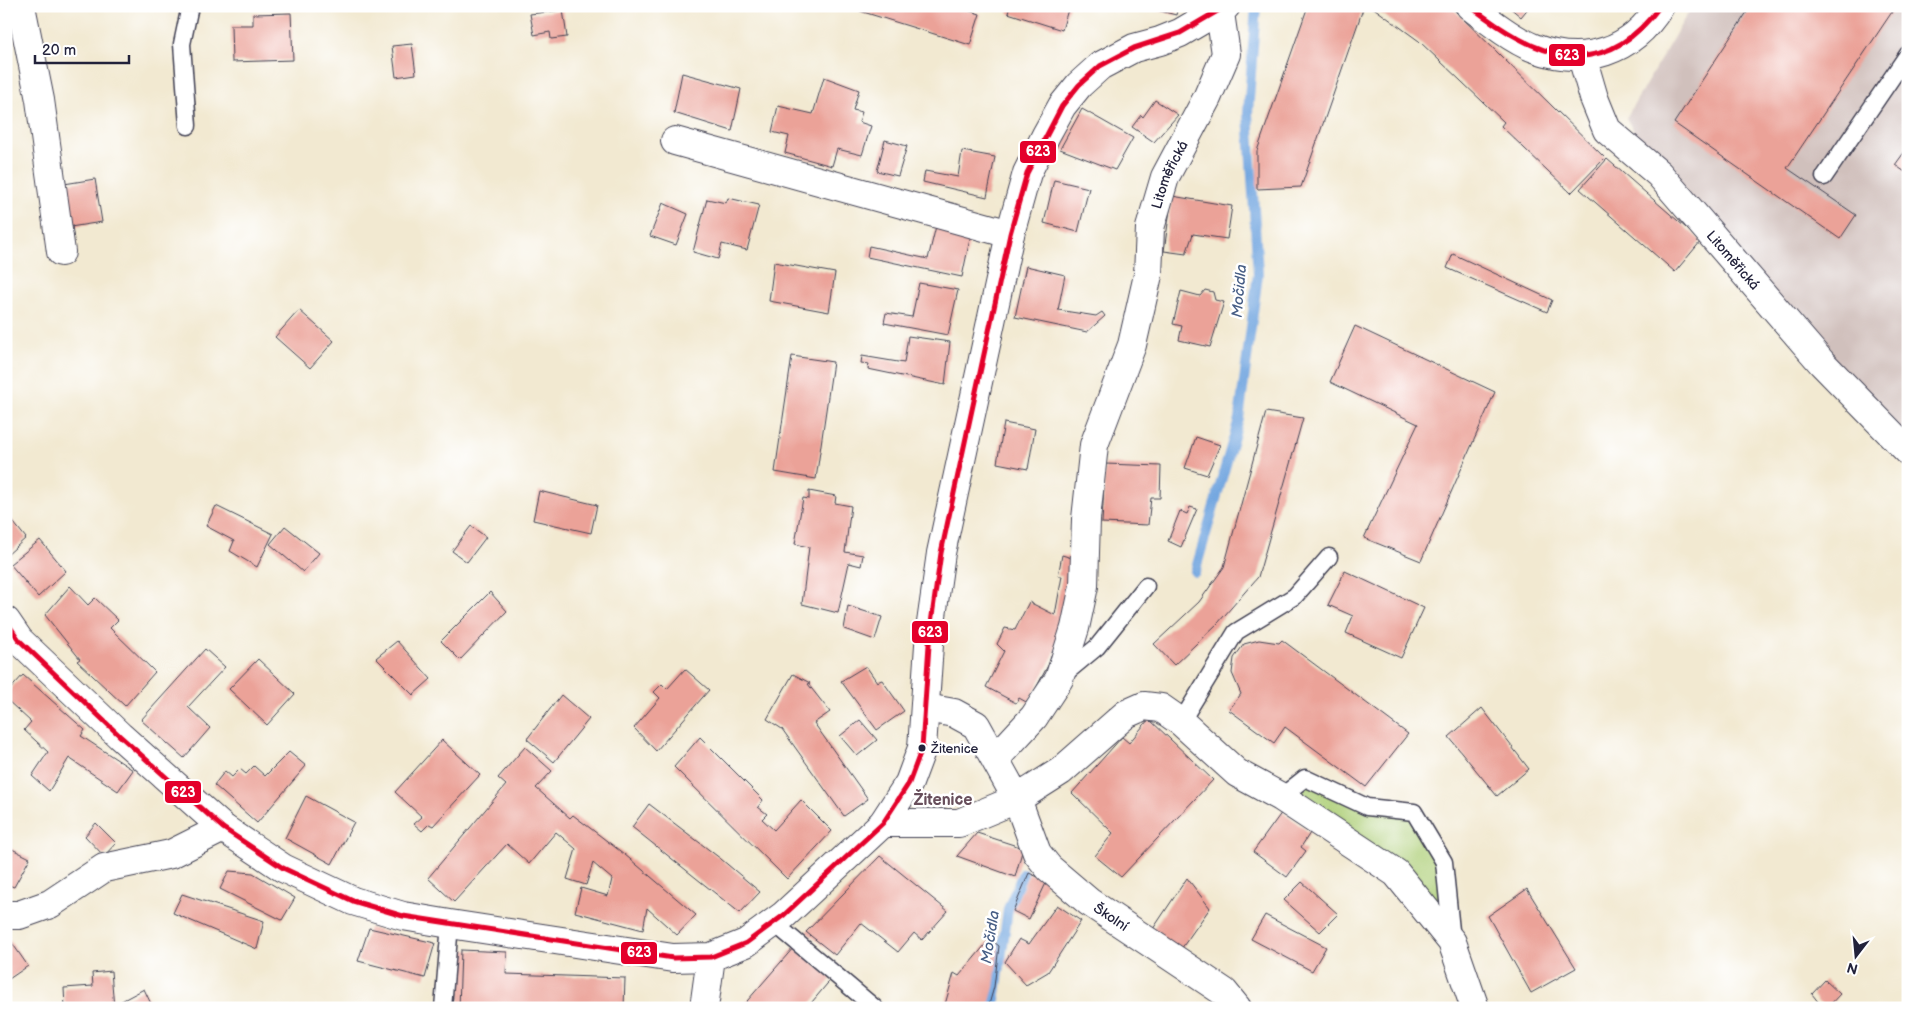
<svg xmlns="http://www.w3.org/2000/svg" width="1914" height="1014" font-family="'Balsamiq Sans',sans-serif">
  <style>
    .industrial { fill: #d0c0bc }
    .green { fill: #aecf78; stroke: #68785a }
    .lines { fill: none; stroke-linecap: round; stroke-linejoin: round }
    .stream { stroke: #74a7e0; stroke-width: 10 }
    .building { fill: #eba298 }
    .service-casing { stroke: #414052; stroke-width: 19 }
    .minor-casing { stroke: #414052; stroke-width: 30 }
    .tertiary-casing { stroke: #414052; stroke-width: 30 }
    .service { stroke: #fff; stroke-width: 16 }
    .minor { stroke: #fff; stroke-width: 28 }
    .tertiary { stroke: #fff; stroke-width: 28 }
    .bus-1-casing { stroke: #fff; stroke-width: 9 }
    .bus-1 { stroke: #e4002b; stroke-width: 5 }
    .bus-dot { fill: #22223b; stroke: #fff; stroke-width: 2 }
    .labels { text-anchor: middle; stroke-width: 5; stroke-linejoin: round; paint-order: stroke }
    .bus-label { font-size: 13px; fill: #22223b; stroke: #fff; text-anchor: start }
    .street-label { font-size: 14px; fill: #22223b; stroke: #fff }
    .water-label { font-size: 15px; font-style: italic; fill: #475e85; stroke: #fff }
    .quarter-label { font-size: 16px; font-weight: bold; fill: #684f5c; stroke: #fff }
    .line-badge { stroke: #fff; stroke-width: 2 }
    .badge-label { font-size: 14px; text-anchor: middle; font-weight: bold; fill: #fff }
  </style>
  <rect width="100%" height="100%" fill="#fff"/>
  <filter id="ink" filterUnits="userSpaceOnUse"><feTurbulence type="fractalNoise" baseFrequency=".02" numOctaves="2"/><feDisplacementMap in="SourceGraphic" scale="10" xChannelSelector="R" yChannelSelector="G"/><feConvolveMatrix kernelMatrix="1 2 1 2 8 2 1 2 1" color-interpolation-filters="sRGB"/></filter>
  <filter id="wash" filterUnits="userSpaceOnUse"><feTurbulence type="fractalNoise" baseFrequency=".0096" numOctaves="4" result="noise"/><feDisplacementMap in="SourceGraphic" scale="20" xChannelSelector="R" yChannelSelector="G"/><feGaussianBlur stdDeviation="1.12" result="paint"/><feColorMatrix in="noise" values="0 0 0 0 0 0 0 0 0 0 0 0 0 0 0 0 0 1.4 0 .05"/><feComposite in="paint" operator="in"/></filter>
  <g filter="url(#wash)">
    <rect width="100%" height="100%" fill="#f2e9d1"/>
    <path class="industrial" d="M1692,6h216v445l-249,-277 -33,-56z"/>
    <path class="green" d="M1305,778l62,29 47,5 30,50 8,80 -56,-69 -115,-76z"/>
    <g class="lines">
      <g class="stream">
        <path d="M1195,572l44,-153 19,-145 -10,-161 8,-107"/>
        <path d="M994,1008l14,-99 15,-36"/>
      </g>
    </g>
    <g id="blocks">
      <g class="building">
        <path d="M862,6h92l26,8 -10,31 -110,-34z"/>
        <path d="M1010,6h59l-7,24 -54,-17z"/>
        <path d="M1141,6h37l-2,9z"/>
        <path d="M1308,6h56l-63,181 -44,2v-38z"/>
        <path d="M1371,6h79l155,152 -34,35 -70,-67 3,-4 -85,-81z"/>
        <path d="M1508,6h22l-9,11z"/>
        <path d="M1751,6h145l-109,162 69,47 -16,24 -166,-116z"/>
        <path d="M563,10l4,27 -16,2 -1,-7 -16,3 -4,-21z"/>
        <path d="M291,13l2,47 -61,2 -1,-37h22v-11z"/>
        <path d="M412,44l4,30 -20,3 -4,-31z"/>
        <path d="M682,73l59,16 -9,42 -58,-18z"/>
        <path d="M824,77l35,13 -6,20 9,2 -3,10 12,4 -9,29 -25,-6 -5,17 -47,-13 4,-17 -17,-4 6,-26 35,8z"/>
        <path d="M1155,100l23,15 -24,27 -22,-15 9,-12 2,2z"/>
        <path d="M1082,109l51,29 -18,32 -55,-21z"/>
        <path d="M885,140l22,6 -9,30 -21,-5z"/>
        <path d="M1908,147v27l-13,-9z"/>
        <path d="M962,151l33,6 -8,40 -64,-15 2,-11 33,6z"/>
        <path d="M1607,159l94,82 -26,31 -95,-83z"/>
        <path d="M95,179l7,43 -38,6 -6,-43z"/>
        <path d="M1054,180l35,8 -11,44 -34,-9z"/>
        <path d="M1172,196l60,10 -5,33 -34,-5 -7,20 -22,-3z"/>
        <path d="M728,198l31,7 -12,45 -25,-6 -4,15 -25,-7 14,-53 19,4z"/>
        <path d="M663,203l25,11 -12,31 -26,-9z"/>
        <path d="M936,226l35,8 -9,43 -95,-20 2,-11 59,13z"/>
        <path d="M1453,254l99,46 -5,12 -100,-44z"/>
        <path d="M774,262l61,11 -6,39 -60,-11z"/>
        <path d="M1026,266l39,9 -7,35 38,6 6,-4 3,4 -18,16 -72,-15z"/>
        <path d="M919,283l39,7 -10,45 -64,-12 2,-10 26,4z"/>
        <path d="M1205,290l8,2 2,8 9,2 -14,45 -31,-7 3,-14 -9,-2 8,-33 19,5z"/>
        <path d="M299,310l35,31 -24,27 -35,-31z"/>
        <path d="M1355,326l140,66 -74,169 -57,-23 54,-114 -88,-42z"/>
        <path d="M908,336l42,6 -5,43 -77,-16 1,-5 -8,-1 1,-7 42,7z"/>
        <path d="M792,356l41,6 -17,117 -41,-7z"/>
        <path d="M1266,412l37,6 -45,159 -40,46 -44,42 -20,-21 45,-42 25,-35z"/>
        <path d="M1004,423l31,6 -7,40 -31,-6z"/>
        <path d="M1196,437l24,8 -13,30 -22,-7z"/>
        <path d="M1105,464l56,2 -1,32h-9l-3,27 -46,-2z"/>
        <path d="M539,491l58,14 -6,28 -58,-13z"/>
        <path d="M809,491l27,5 -1,7 16,3 -6,46 18,3 -2,11 -12,-3 -11,50 -36,-9 7,-57 -14,-3 8,-46 6,1z"/>
        <path d="M216,506l57,28 -16,33 -27,-16 4,-10 -28,-15z"/>
        <path d="M1190,507l7,2 -16,38 -13,-6 12,-30 7,3z"/>
        <path d="M6,513l20,25 -20,18z"/>
        <path d="M285,526l34,27 -16,19 -33,-28z"/>
        <path d="M471,526l15,11 -19,25 -15,-11z"/>
        <path d="M40,540l26,31 -28,26 -28,-33z"/>
        <path d="M1062,555l13,4 -9,62 -13,35 -25,47 -9,-5 -3,5 -30,-16 18,-36 -7,-7 8,-16 10,2 14,-28 26,13 7,-39h-4z"/>
        <path d="M1345,571l79,37 -23,50 -55,-25 7,-17 -25,-11z"/>
        <path d="M70,586l18,19 7,-7 23,22 -8,8 45,44 -30,34 -48,-45 3,-2 -35,-44z"/>
        <path d="M490,592l17,19 -47,49 -19,-19z"/>
        <path d="M848,606l34,11 -7,23 -31,-11z"/>
        <path d="M1259,640l20,3 3,-3 126,94 -42,53 -81,-60 -11,16 -45,-33 12,-16 -9,-21 2,-15 10,-14z"/>
        <path d="M397,641l34,38 -18,16 -37,-37z"/>
        <path d="M205,649l20,18 -37,40 22,21 -26,30 -43,-38z"/>
        <path d="M258,659l37,35 -28,31 -38,-36z"/>
        <path d="M866,666l11,16 5,-2 22,31 -27,19 -36,-49z"/>
        <path d="M685,669l24,21 -53,61 -22,-23 26,-30 -6,-6 8,-8 5,5z"/>
        <path d="M793,674l17,9 -2,1 22,28 -16,11 54,76 -24,17 -62,-87 -15,-10z"/>
        <path d="M23,675l62,55 -4,6 52,34 -15,21 -49,-33 -20,33 -17,-15 16,-24 -24,-22 7,-8 -25,-23v-5z"/>
        <path d="M561,695l28,24 -35,43 -27,-23z"/>
        <path d="M1482,708l47,61 -32,27 -48,-59z"/>
        <path d="M1149,719l64,61 -92,97 -26,-21 18,-23 -41,-40 50,-56 7,6z"/>
        <path d="M860,720l17,20 -20,16 -17,-20z"/>
        <path d="M700,737l63,63 -5,7 9,7 -5,5 12,11 27,-30 31,31 -45,48 -113,-112z"/>
        <path d="M442,740l38,35 -47,51 -4,-2 -7,7 -8,-7 8,-7 -27,-25z"/>
        <path d="M525,747l27,24 -16,17 34,30 3,-3 51,39 72,61 -19,20 -30,-27 -4,22 -68,-18 6,-24 27,8 4,-17 -19,-16 -7,22 -19,-6 9,-30 -20,-17 -27,32 -22,-20 -53,58 -26,-24 78,-93 -8,-7z"/>
        <path d="M289,752l17,14 -49,57 -43,-38 11,-14 7,6 8,-8 6,5 8,-8 11,10z"/>
        <path d="M306,796l48,26 -22,42 -47,-26z"/>
        <path d="M649,804l72,55 39,33 -20,21 -108,-86z"/>
        <path d="M1282,812l28,21 -9,14 5,4 -19,26 -34,-25z"/>
        <path d="M96,823l20,20 -12,13 -19,-20z"/>
        <path d="M977,833l46,15 -8,29 -58,-21z"/>
        <path d="M6,846l24,12 -16,29 -8,-3z"/>
        <path d="M880,856l68,55 -26,29 -8,-7 -16,19 -37,-29 -26,32 -29,-23z"/>
        <path d="M229,871l24,2 42,25 -13,22 -62,-31z"/>
        <path d="M1029,873l18,8 -18,38 -16,-8z"/>
        <path d="M1187,878l23,30 -31,44 -28,-20z"/>
        <path d="M1302,882l36,32 -18,18 -36,-32z"/>
        <path d="M1527,889l49,79 -45,25 -43,-77z"/>
        <path d="M182,894l82,27 -7,28 -84,-36z"/>
        <path d="M1057,905l24,16 -33,51 -22,13 -21,-23 14,-23 10,5z"/>
        <path d="M1265,915l61,32 -14,24 -61,-32z"/>
        <path d="M369,928l66,15 -10,35 -67,-17z"/>
        <path d="M990,939l9,7 -5,41 -6,21h-44l10,-35 5,3z"/>
        <path d="M10,940l18,26 -22,15v-38z"/>
        <path d="M794,947l38,31 -25,30h-66z"/>
        <path d="M461,950l46,2 -1,22 119,4 -1,30h-165z"/>
        <path d="M111,971l3,37h-49l-1,-20 29,-2 -1,-13z"/>
        <path d="M1825,980l15,14 -13,14 -8,-5 -7,-9z"/>
        <path d="M144,989l9,19h-38l-1,-3z"/>
      </g>
    </g>
  </g>
  <g filter="url(#ink)">
    <use href="#blocks" fill-opacity="0" stroke="#414052" stroke-width="1"/>
    <g class="lines">
      <defs>
        <g id="service">
          <path d="M188,126l-6,-82 8,-38"/>
          <path d="M1824,177l84,-123"/>
          <path d="M1062,676l35,-29 49,-61"/>
          <path d="M1181,722l55,-90 59,-36 34,-39"/>
          <path d="M1281,797l24,-19 62,29 47,5 30,50 8,78"/>
          <path d="M774,923l101,85"/>
          <path d="M443,1008l7,-84"/>
        </g>
        <g id="minor">
          <path d="M21,6l19,94 21,152"/>
          <path id="s1" d="M1582,57l12,41 13,32 52,44 163,189 86,88"/>
          <path d="M675,141l335,93"/>
          <path id="s2" d="M926,708l28,5 22,12 41,74 20,54 12,15 40,34 135,90 13,16"/>
          <path id="s3" d="M996,758l38,-41 25,-38 16,-51 9,-42 2,-67 8,-74 38,-100 16,-70 2,-47 15,-51 42,-79 19,-44 -7,-48"/>
          <path d="M883,823h76l58,-24 44,-28 65,-57 18,-8 17,2 20,14 56,51 44,24 115,76 56,69 23,66"/>
          <path d="M6,915h13l31,-11 54,-36 67,-14 52,-26"/>
        </g>
        <g id="tertiary">
          <path d="M1470,6c18,14 43,34 64,42 50,19 98,4 126,-42"/>
          <path d="M6,621l13,19 101,96 103,92 60,40 70,33 50,15 47,8 223,34 38,-1 35,-14 38,-28 99,-92 26,-40 13,-35 8,-118 11,-77 69,-319 17,-61 19,-38 16,-29 17,-21 21,-19 34,-18 26,-7 20,-8 46,-27"/>
          <path d="M704,1008l7,-51"/>
        </g>
      </defs>
      <use href="#service" class="service-casing"/>
      <use href="#minor" class="minor-casing"/>
      <use href="#tertiary" class="tertiary-casing"/>
      <use href="#service" class="service"/>
      <use href="#minor" class="minor"/>
      <use href="#tertiary" class="tertiary"/>
      <defs>
        <g id="bus-1">
          <path d="M1470,6c66,51 131,81 190,0"/>
          <path d="M6,621l13,19 101,96 103,92 60,40 70,33 50,15 270,42 38,-1 35,-14 38,-28 99,-92 26,-40 13,-35 8,-118 11,-77 69,-319 17,-61 35,-67 17,-21 21,-19 34,-18 46,-15 46,-27"/>
        </g>
      </defs>
      <use href="#bus-1" class="bus-1-casing"/>
      <use href="#bus-1" class="bus-1"/>
    </g>
  </g>
  <circle class="bus-dot" cx="922" cy="748" r="4.5"/>
  <g class="labels">
    <g class="bus-label">
      <text x="931" y="753">Žitenice</text>
    </g>
    <g class="street-label">
      <text dy="5" stroke="none"><textPath href="#s3" startOffset="622">Litoměřická</textPath></text>
      <text dy="5" stroke="none"><textPath href="#s1" startOffset="259">Litoměřická</textPath></text>
      <text dy="5" stroke="none"><textPath href="#s2" startOffset="294">Školní</textPath></text>
    </g>
    <g class="water-label">
      <text transform="translate(1239 291) rotate(-85)" y="5">Močidla</text>
      <text transform="translate(990 937) rotate(-81)" y="5">Močidla</text>
    </g>
    <g class="quarter-label">
      <text x="943" y="805">Žitenice</text>
    </g>
  </g>
  <g class="line-badge">
    <rect x="1548" y="43" width="38" height="24" rx="5" fill="#e4002b"/>
    <rect x="1019" y="140" width="38" height="24" rx="5" fill="#e4002b"/>
    <rect x="911" y="620" width="38" height="24" rx="5" fill="#e4002b"/>
    <rect x="164" y="780" width="38" height="24" rx="5" fill="#e4002b"/>
    <rect x="620" y="941" width="38" height="24" rx="5" fill="#e4002b"/>
  </g>
  <g class="badge-label">
    <text x="1567" y="60">623</text>
    <text x="1038" y="156">623</text>
    <text x="930" y="637">623</text>
    <text x="183" y="797">623</text>
    <text x="639" y="957">623</text>
  </g>
  <rect width="1914" height="1014" fill="none" stroke="#fff" stroke-width="25"/>
  <g transform="translate(1856 956) rotate(196)" stroke="#ffffff" stroke-width="4" paint-order="stroke">
  <path d="M0-4L9 19L0 12L-9 19Z" fill="#22223b"/>
  <text y="-8" font-size="14" font-weight="bold" text-anchor="middle" fill="#22223b">N</text>
  </g>
  <path d="M35 55v8h94v-8" fill="none" stroke="#22223b" stroke-width="2.5"/>
  <text x="42" y="55" font-size="15" fill="#22223b" stroke="#ffffff" stroke-width="4" paint-order="stroke">20 m</text>
</svg>
